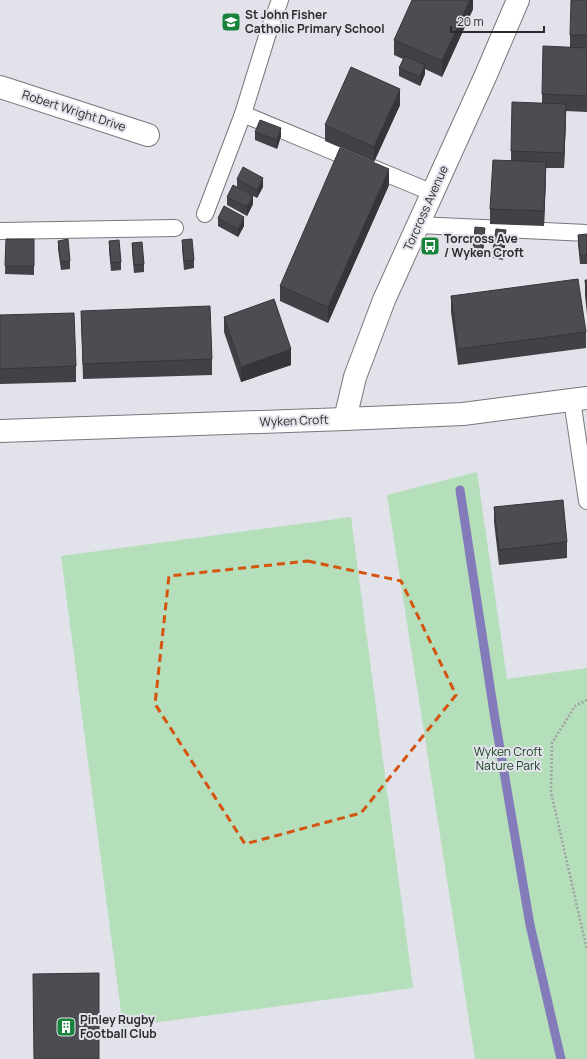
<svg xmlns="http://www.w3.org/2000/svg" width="587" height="1059" font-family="Manrope,sans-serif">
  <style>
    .green { fill: #b4dfba }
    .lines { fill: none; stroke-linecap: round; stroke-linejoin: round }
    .stream { stroke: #847bba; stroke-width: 9 }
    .service-casing { stroke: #77777e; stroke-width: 18 }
    .minor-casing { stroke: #77777e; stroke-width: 24 }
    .tertiary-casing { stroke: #77777e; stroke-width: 24 }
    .path { stroke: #a1a1a8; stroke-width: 2.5; stroke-dasharray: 2 2; stroke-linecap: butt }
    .service { stroke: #fff; stroke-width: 16 }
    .minor { stroke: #fff; stroke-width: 22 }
    .tertiary { stroke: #fff; stroke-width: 22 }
    .wall { fill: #424147 }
    .shaded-wall { fill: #36353a }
    .building { fill: #4d4c53; stroke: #36353a }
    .marked { fill: none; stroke: #d5540f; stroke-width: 3; stroke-dasharray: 8 5; stroke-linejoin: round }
    .labels { text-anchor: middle; stroke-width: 4; stroke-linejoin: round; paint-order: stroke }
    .poi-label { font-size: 12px; font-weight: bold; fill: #2b2b2e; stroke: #e2e2ea; text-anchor: start }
    .street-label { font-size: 12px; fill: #2b2b2e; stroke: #e2e2ea }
    .park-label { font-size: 12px; fill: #143f1e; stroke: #e2e2ea }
  </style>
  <rect width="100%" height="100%" fill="#e2e2ea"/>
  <g class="green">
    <path d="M477,472l30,207 80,-11v391h-112l-88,-564z"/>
    <path d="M351,517l62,471 -290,39 -62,-471z"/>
  </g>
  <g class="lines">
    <path class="stream" d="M460,490l35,229 35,206 31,134"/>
    <defs>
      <g id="service">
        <path d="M242,117l26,-84 12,-33"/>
        <path d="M205,214l38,-100 190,79"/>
        <path d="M418,225l169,8"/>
        <path d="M0,231l175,-3"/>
        <path d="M572,400l15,101"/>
      </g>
      <g id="minor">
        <path d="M0,87l148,48"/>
        <path d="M0,431l345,-12"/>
      </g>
      <path id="tertiary" d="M518,0l-33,77 -101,223 -29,77 -10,42 118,-5 124,-16"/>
    </defs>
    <use href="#service" class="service-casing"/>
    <use href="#minor" class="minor-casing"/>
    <use href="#tertiary" class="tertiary-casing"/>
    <path class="path" d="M587,700l-12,6 -23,37 -1,49 36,158"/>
    <use href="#service" class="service"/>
    <use href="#minor" class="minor"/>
    <use href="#tertiary" class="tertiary"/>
  </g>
  <g class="wall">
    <path d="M473,0v9l-31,68 -17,-8v5l-5,12 -21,-10v-8l4,-9 -9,-4v-15z"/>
    <path d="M587,0v112l-21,-1 -2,57h-18l-2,58 -54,-2v-15l21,-48v-10l31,-48v-9l28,-47v-12z"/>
    <path d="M400,105l-26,57 -49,-21v-16z"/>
    <path d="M255,132l26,4 -4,13 -22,-9z"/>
    <path d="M237,179l26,8 -6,11 -20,-11z"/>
    <path d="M389,185l-61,138 -48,-22v-15z"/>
    <path d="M227,197l26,7 -6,12 -20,-11z"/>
    <path d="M218,218l26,8 -6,11 -20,-11z"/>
    <path d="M587,234v30h-7l-2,-21v-8z"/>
    <path d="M485,237l-3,21 -9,-1v-8z"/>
    <path d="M506,238l-3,22 -10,-2v-8z"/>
    <path d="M6,239h28v36l-29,-1z"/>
    <path d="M182,240l12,20v8l-10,2 -2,-22z"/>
    <path d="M58,241l12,20v8l-9,1 -3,-21z"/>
    <path d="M109,241l12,21v8l-10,1 -2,-21z"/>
    <path d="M132,243l12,21v8l-10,1 -2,-22z"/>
    <path d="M585,280h2v34l-2,-18z"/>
    <path d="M451,296l135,36v16l-128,17 -7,-53z"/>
    <path d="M81,311l131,48v16l-129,4z"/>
    <path d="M0,315l76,51v16l-76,2z"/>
    <path d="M224,317l67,48 -50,17 -17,-50z"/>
    <path d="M494,507l73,35v16l-68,7 -5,-43z"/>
  </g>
  <g class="shaded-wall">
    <path d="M470,0h3v9l-31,68v-16z"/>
    <path d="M425,65v9l-5,12v-9z"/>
    <path d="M400,89v16l-26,57v-15z"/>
    <path d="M566,104v16l-2,48v-15z"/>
    <path d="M281,128v8l-4,13v-9z"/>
    <path d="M546,162v16l-2,48v-15z"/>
    <path d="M389,169v16l-61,138v-16z"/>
    <path d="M263,178v9l-6,11v-8z"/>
    <path d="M253,196v8l-6,12v-9z"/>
    <path d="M244,217v9l-6,11v-8z"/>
    <path d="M485,228v9l-3,21v-8z"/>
    <path d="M506,230v8l-3,22v-8z"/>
    <path d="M291,349v16l-50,17v-15z"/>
  </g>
  <g class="building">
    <path d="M412,0h58l-28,61 -48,-21z"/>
    <path d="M571,0h16v35h-17z"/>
    <path d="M543,46l44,2v48l-45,-2z"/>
    <path d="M405,56l20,9 -5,12 -21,-9z"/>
    <path d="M351,67l49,22 -26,58 -49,-22z"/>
    <path d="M512,102l54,2 -2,49 -53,-2z"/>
    <path d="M260,120l21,8 -4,12 -22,-8z"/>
    <path d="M340,148l49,21 -61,138 -48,-21z"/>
    <path d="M493,160l53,2 -2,49 -54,-2z"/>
    <path d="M243,167l20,11 -6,12 -20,-11z"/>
    <path d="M233,185l20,11 -6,11 -20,-10z"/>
    <path d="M224,206l20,11 -6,12 -20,-11z"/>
    <path d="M475,227l10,1 -3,22 -9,-1z"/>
    <path d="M496,229l10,1 -3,22 -10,-2z"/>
    <path d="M587,234v21l-7,1 -2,-21z"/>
    <path d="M6,239h28v27h-29z"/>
    <path d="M68,239l2,22 -9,1 -3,-21z"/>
    <path d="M192,239l2,21 -10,1 -2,-21z"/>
    <path d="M119,240l2,22 -10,1 -2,-22z"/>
    <path d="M142,242l2,22 -10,1 -2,-22z"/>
    <path d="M578,279l8,53 -128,17 -7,-53z"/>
    <path d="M585,280h2v18z"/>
    <path d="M274,299l17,50 -50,18 -17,-50z"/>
    <path d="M210,306l2,53 -129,5 -2,-53z"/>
    <path d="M74,313l2,53 -76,3v-54z"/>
    <path d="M563,500l4,42 -68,8 -5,-43z"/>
    <path d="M99,973v86h-65l-1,-85z"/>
  </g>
  <path class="marked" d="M308,561l93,20 55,114 -95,118 -116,31 -90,-140 14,-128z"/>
  <defs>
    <symbol id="school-square" viewBox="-11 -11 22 22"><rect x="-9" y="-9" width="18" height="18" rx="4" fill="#18833a" stroke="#e2e2ea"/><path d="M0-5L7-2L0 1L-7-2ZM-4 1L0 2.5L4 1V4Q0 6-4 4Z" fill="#fff"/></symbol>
    <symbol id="bus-square" viewBox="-11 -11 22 22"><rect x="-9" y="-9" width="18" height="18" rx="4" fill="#18833a" stroke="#e2e2ea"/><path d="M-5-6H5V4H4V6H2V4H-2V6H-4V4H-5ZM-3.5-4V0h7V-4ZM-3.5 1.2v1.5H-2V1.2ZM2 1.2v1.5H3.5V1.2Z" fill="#fff"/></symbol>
    <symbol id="building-square" viewBox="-11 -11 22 22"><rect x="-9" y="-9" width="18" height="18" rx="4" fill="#18833a" stroke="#e2e2ea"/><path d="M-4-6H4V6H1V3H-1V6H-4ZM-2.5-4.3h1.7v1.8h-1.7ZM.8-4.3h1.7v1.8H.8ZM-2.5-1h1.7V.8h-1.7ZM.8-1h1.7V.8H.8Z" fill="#fff"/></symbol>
  </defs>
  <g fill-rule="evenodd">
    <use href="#school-square" x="220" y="11" width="22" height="22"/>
    <use href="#bus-square" x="419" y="235" width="22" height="22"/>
    <use href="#building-square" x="55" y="1016" width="22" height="22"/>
  </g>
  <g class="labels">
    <g class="poi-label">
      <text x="245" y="19">St John Fisher<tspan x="245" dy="14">Catholic Primary School</tspan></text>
      <text x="444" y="243">Torcross Ave<tspan x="444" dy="14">/ Wyken Croft</tspan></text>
      <text x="80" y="1024">Pinley Rugby<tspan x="80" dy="14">Football Club</tspan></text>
    </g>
    <g class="street-label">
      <text transform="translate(74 111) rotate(18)" y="4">Robert Wright Drive</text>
      <text transform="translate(426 208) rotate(-66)" y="4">Torcross Avenue</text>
      <text transform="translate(294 421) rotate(-2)" y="4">Wyken Croft</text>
    </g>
    <g class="park-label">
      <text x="508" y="756">Wyken Croft<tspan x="508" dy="14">Nature Park</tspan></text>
    </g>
  </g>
  <path d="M451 26v6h93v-6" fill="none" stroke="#2b2b2e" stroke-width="2"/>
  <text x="457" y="26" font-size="12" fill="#2b2b2e" stroke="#e2e2ea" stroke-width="3" paint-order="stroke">20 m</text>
</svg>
